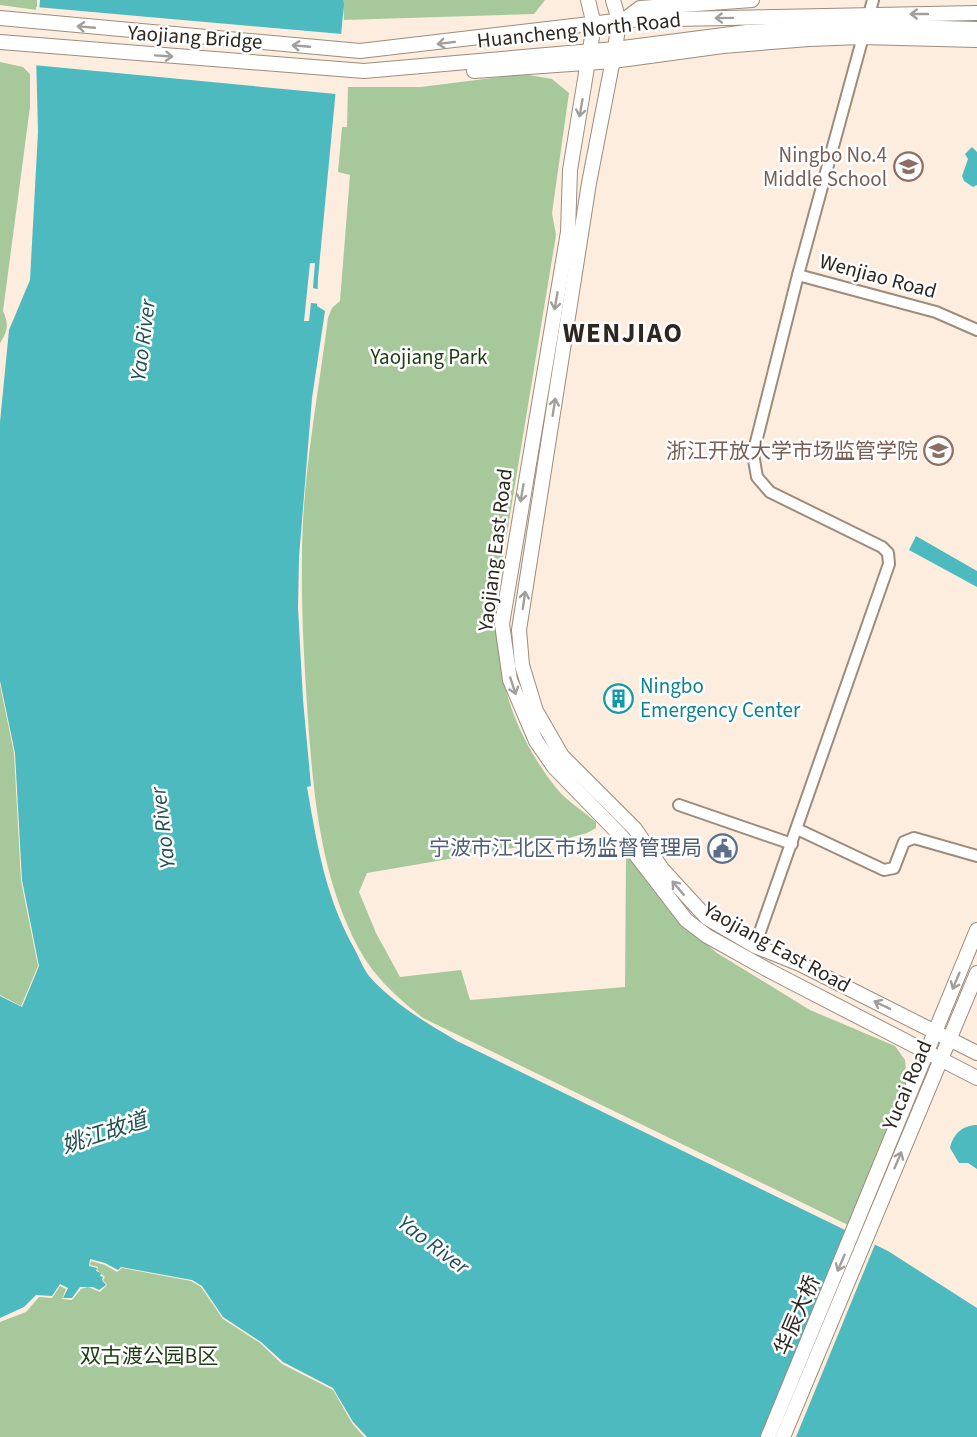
<svg xmlns="http://www.w3.org/2000/svg" width="977" height="1437" font-family="'Source Sans 3','Noto Sans SC',sans-serif">
  <style>
    .green { fill: #a6c89a }
    .water { fill: #4cbabe }
    .pier { fill: #fceddf }
    .lines { fill: none; stroke-linecap: round; stroke-linejoin: round }
    .minor-casing { stroke: #9d8c7c; stroke-width: 14 }
    .major-casing { stroke: #9d8c7c; stroke-width: 16 }
    .minor { stroke: #fff; stroke-width: 10 }
    .major { stroke: #fff; stroke-width: 14 }
    .oneway { stroke: #a19e9b }
    .labels { text-anchor: middle; stroke-width: 5; stroke-linejoin: round; paint-order: stroke }
    .street-label { font-size: 21px; fill: #2e2720; stroke: #fff }
    .education-label { font-size: 21px; fill: #785e54; stroke: #fff; text-anchor: end }
    .park-label { font-size: 21px; fill: #1d3c11; stroke: #fff }
    .culture-label { font-size: 21px; fill: #0d838f; stroke: #fff; text-anchor: start }
    .service-label { font-size: 21px; fill: #4e5e75; stroke: #fff; text-anchor: end }
    .water-label { font-size: 22px; font-style: italic; fill: #205052; stroke: #fff }
    .district-label { font-size: 27px; font-weight: bold; letter-spacing: 1.5px; fill: #2e2720; stroke: #fff }
  </style>
  <rect width="100%" height="100%" fill="#fceddf"/>
  <g class="green">
    <path d="M0,0h37v10l-37,-5z"/>
    <path d="M343,0h202l-11,14 -190,6z"/>
    <path d="M0,62l23,5 7,7v33l-27,204c6,13 5,20 -3,32z"/>
    <path d="M523,74l29,5 17,14 -17,120 4,22 -59,359c-3,76 12,134 60,195 10,12 27,23 39,33v6l-9,5 -22,6 -198,34 -8,19 17,41 24,44 61,-7 9,30 155,-13 1,-129 -3,-8 3,-2 51,71 40,34 93,57 85,36 10,14 2,21 -59,144 -425,-207c-24,-19 -49,-41 -64,-69 -36,-68 -44,-140 -50,-215 -4,-58 -8,-118 -7,-177 0,-79 16,-160 26,-239l4,-10 8,-7 10,-126 -12,-3 4,-45h5l1,-40h73z"/>
    <path d="M0,685l14,68 7,128 17,85 -17,40 -21,-11z"/>
    <path d="M91,1261l14,4 12,7 5,-4 69,13 10,6 22,32 37,24 22,21 51,26 19,33 12,14h-364v-115l26,-10 13,-15 13,1 8,-12 6,3 -4,10 10,1 9,-11 7,-2 12,5 7,-7 -4,-5 2,-3 -8,-7 1,-3 -8,-2z"/>
  </g>
  <g class="water">
    <path d="M40,0h303l1,4 -26,274 -1,28 8,5 -13,87 -13,159 -1,51 5,92 8,86 -4,1c10,57 18,109 47,161 5,9 9,20 15,28 25,28 56,46 88,65l431,210 89,57v129h-610l-14,-15 -20,-34 -50,-26 -22,-20 -38,-25 -21,-31 -10,-6 -71,-13 -3,3 -13,-7 -15,-4 -1,7 8,2 -1,3 5,2 -1,3 3,1 -1,3 4,5 -7,5 -6,-3h-13l-8,11h-9l5,-10 -8,-4 -8,12 -16,-1 -12,12 -24,11v-322l22,11 17,-41 -17,-86 -7,-127 -15,-72v-259l9,-92 21,-50 8,-148 -2,-79z"/>
    <path d="M972,147l5,5v33l-4,2 -9,-6 -2,-5 6,-17 -3,-5z"/>
    <path d="M916,536l61,35v16l-68,-37z"/>
    <path d="M977,1125v44l-9,-6h-9l-9,-15c3,-14 13,-23 27,-23z"/>
  </g>
  <g class="pier">
    <path d="M36,7l306,27 -6,60 -303,-29z"/>
    <path d="M310,263h5l-2,25 8,2 -1,14 -9,-1 -2,18h-5z"/>
    <path d="M847,1228l29,14 -80,195h-35z"/>
  </g>
  <g class="lines">
    <defs>
      <g id="minor">
        <path d="M798,275l138,37 41,18"/>
        <path d="M679,805l113,39"/>
        <path d="M797,829l87,41 10,-2 10,-26 10,-4 63,18"/>
        <path d="M755,946l134,-382 -1,-11 -6,-6 -112,-55 -13,-15 -4,-23 45,-179 75,-275"/>
      </g>
      <g id="major">
        <path d="M588,0l6,25 -24,145 -2,62 -66,392 8,56 26,61 18,26 69,71 63,82 21,16 63,35 207,107"/>
        <path d="M613,0l6,21 -4,28 -26,134 -70,447 3,35 14,46 26,45 73,73 27,40 45,49 48,28 45,18 177,89"/>
        <path d="M0,18l360,33 264,-31 353,-7"/>
        <path d="M624,20l16,-12 112,-8"/>
        <path d="M0,42l364,29 251,-22 132,-17 119,-6 111,3"/>
        <path d="M474,71l139,-10 110,-15 86,-7 53,-2 115,3"/>
        <path d="M768,1437l209,-507"/>
        <path d="M783,1437l194,-464"/>
      </g>
    </defs>
    <use href="#minor" class="minor-casing"/>
    <use href="#major" class="major-casing"/>
    <use href="#minor" class="minor"/>
    <use href="#major" class="major"/>
  </g>
  <defs><path id="oneway-shaft" d="M-6 0H5M1.5-3L5.5 0L1.5 3" fill="none" stroke-width="1.6" stroke-linecap="round" stroke-linejoin="round" transform="scale(1.5)"/></defs>
  <g class="oneway">
    <use href="#oneway-shaft" transform="translate(919 14) rotate(180)"/>
    <use href="#oneway-shaft" transform="translate(724 18) rotate(179)"/>
    <use href="#oneway-shaft" transform="translate(86 27) rotate(-175)"/>
    <use href="#oneway-shaft" transform="translate(446 43) rotate(173)"/>
    <use href="#oneway-shaft" transform="translate(301 46) rotate(-175)"/>
    <use href="#oneway-shaft" transform="translate(164 56) rotate(4)"/>
    <use href="#oneway-shaft" transform="translate(581 108) rotate(100)"/>
    <use href="#oneway-shaft" transform="translate(556 301) rotate(100)"/>
    <use href="#oneway-shaft" transform="translate(554 407) rotate(-81)"/>
    <use href="#oneway-shaft" transform="translate(522 493) rotate(100)"/>
    <use href="#oneway-shaft" transform="translate(524 600) rotate(-82)"/>
    <use href="#oneway-shaft" transform="translate(513 686) rotate(72)"/>
    <use href="#oneway-shaft" transform="translate(678 888) rotate(-130)"/>
    <use href="#oneway-shaft" transform="translate(956 981) rotate(113)"/>
    <use href="#oneway-shaft" transform="translate(882 1005) rotate(-154)"/>
    <use href="#oneway-shaft" transform="translate(898 1160) rotate(-67)"/>
    <use href="#oneway-shaft" transform="translate(841 1263) rotate(113)"/>
  </g>
  <defs>
    <symbol id="school-ring" viewBox="-11 -11 22 22"><circle r="9.5" fill="#fff" stroke="#8d6e63" stroke-width="1.5"/><path d="M0-5L7-2L0 1L-7-2ZM-4 1L0 2.5L4 1V4Q0 6-4 4Z" fill="#8d6e63"/></symbol>
    <symbol id="building-ring" viewBox="-11 -11 22 22"><circle r="9.5" fill="#fff" stroke="#0f9aa8" stroke-width="1.5"/><path d="M-4-6H4V6H1V3H-1V6H-4ZM-2.5-4.3h1.7v1.8h-1.7ZM.8-4.3h1.7v1.8H.8ZM-2.5-1h1.7V.8h-1.7ZM.8-1h1.7V.8H.8Z" fill="#0f9aa8"/></symbol>
    <symbol id="civic-ring" viewBox="-11 -11 22 22"><circle r="9.5" fill="#fff" stroke="#5c6f8a" stroke-width="1.5"/><path d="M-.6-6.5H3V-4.5H.6V-3L4-1V1h2V6H-6V1h2V-1L-.6-3ZM-1.2 2.5V6h2.4V2.5Z" fill="#5c6f8a"/></symbol>
  </defs>
  <g fill-rule="evenodd">
    <use href="#school-ring" x="892" y="150" width="33" height="33"/>
    <use href="#school-ring" x="922" y="434" width="33" height="33"/>
    <use href="#building-ring" x="602" y="682" width="33" height="33"/>
    <use href="#civic-ring" x="706" y="832" width="33" height="33"/>
  </g>
  <g class="labels">
    <g class="street-label">
      <text transform="translate(579 30) rotate(-6)" y="7">Huancheng North Road</text>
      <text transform="translate(195 37) rotate(4)" y="7">Yaojiang Bridge</text>
      <text transform="translate(878 276) rotate(15)" y="7">Wenjiao Road</text>
      <text transform="translate(495 550) rotate(-83)" y="7">Yaojiang East Road</text>
      <text transform="translate(777 947) rotate(29)" y="7">Yaojiang East Road</text>
      <text transform="translate(907 1085) rotate(-67)" y="7">Yucai Road</text>
      <text transform="translate(797 1315) rotate(-67)" y="7">华辰大桥</text>
    </g>
    <g class="education-label">
      <text x="887" y="162">Ningbo No.4<tspan x="887" dy="24">Middle School</tspan></text>
      <text x="918" y="458">浙江开放大学市场监管学院</text>
    </g>
    <g class="park-label">
      <text x="429" y="364">Yaojiang Park</text>
      <text x="149" y="1363">双古渡公园B区</text>
    </g>
    <g class="culture-label">
      <text x="640" y="693">Ningbo<tspan x="640" dy="24">Emergency Center</tspan></text>
    </g>
    <g class="service-label">
      <text x="702" y="855">宁波市江北区市场监督管理局</text>
    </g>
    <g class="water-label">
      <text transform="translate(142 340) rotate(-83)" y="8">Yao River</text>
      <text transform="translate(162 828) rotate(-97)" y="8">Yao River</text>
      <text transform="translate(104 1132) rotate(-18)" y="8">姚江故道</text>
      <text transform="translate(434 1244) rotate(37)" y="8">Yao River</text>
    </g>
    <g class="district-label">
      <text x="623" y="342">WENJIAO</text>
    </g>
  </g>
</svg>
